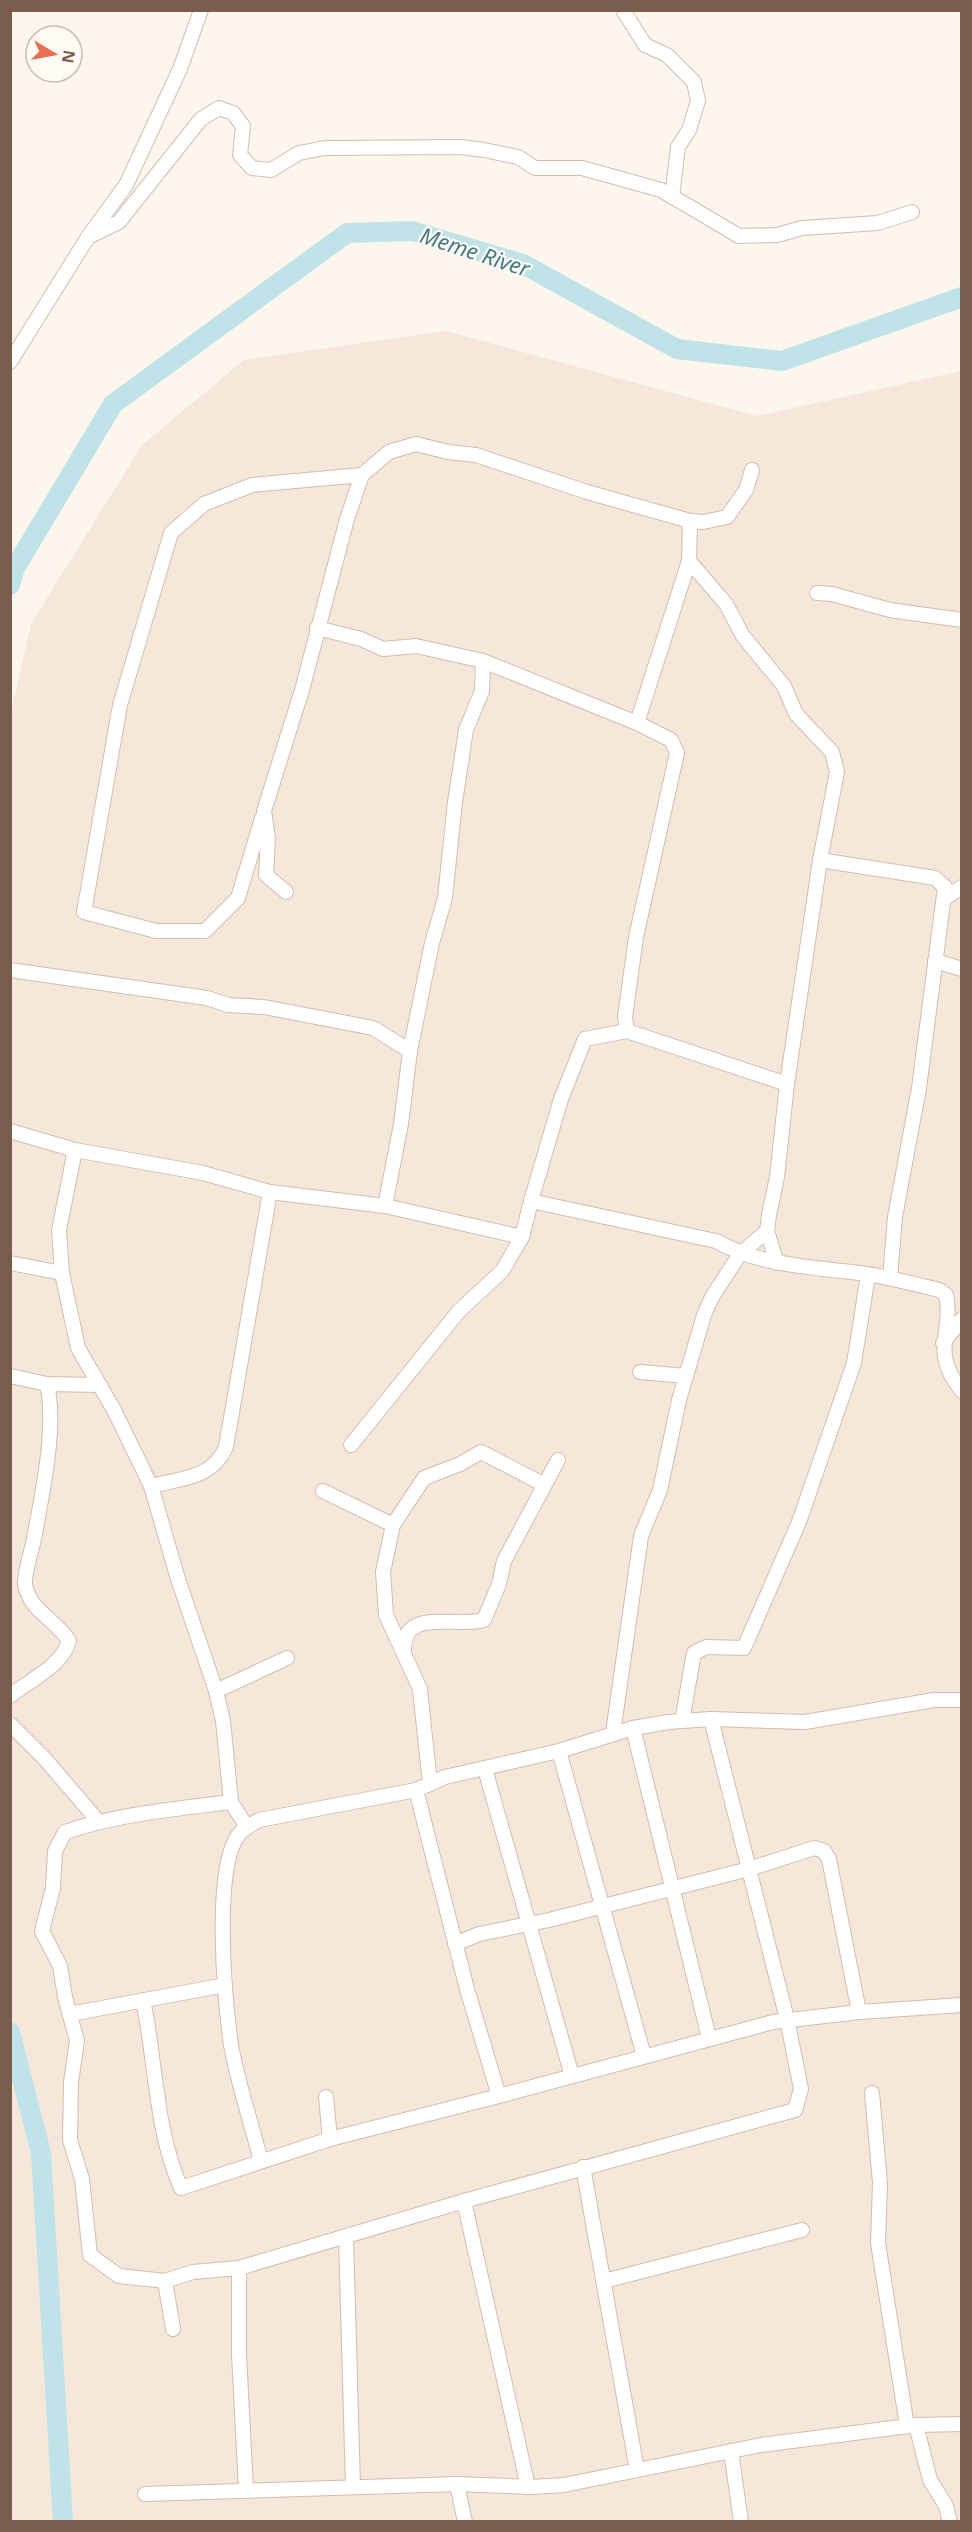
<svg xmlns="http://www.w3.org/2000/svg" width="972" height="2532" font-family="'Noto Sans',sans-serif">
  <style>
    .residential { fill: #f5e8da }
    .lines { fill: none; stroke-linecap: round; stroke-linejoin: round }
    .river { stroke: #bfe3e8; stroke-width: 20 }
    .street-casing { stroke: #d1beb0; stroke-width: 16 }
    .street { stroke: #fff; stroke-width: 14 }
    .labels { text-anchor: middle; stroke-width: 4.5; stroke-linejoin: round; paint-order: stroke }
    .water-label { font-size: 22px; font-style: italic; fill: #437c86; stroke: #fffaf3 }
  </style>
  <rect width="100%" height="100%" fill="#fdf6ec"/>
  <path class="residential" d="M446,331l311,85 204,-45v2150l-950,1 -1,-1806 21,-92 111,-179 102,-85z"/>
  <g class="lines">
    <g class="river">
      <path d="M10,585l5,-17 98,-164 234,-171 65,-2 111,33 154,85 105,12 180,-64"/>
      <path d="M10,2032l31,121 22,369"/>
    </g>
    <defs>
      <g id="street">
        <path d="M623,10l22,35 22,10 27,27 4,19 -9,29 -11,17 -6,50"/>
        <path d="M88,237l31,-15 82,-103 18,-11 14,5 10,13 -3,29 12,13 19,2 28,-17 26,-5 136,-1 23,3 34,7 17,11h47l79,22 78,46 38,-1 25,-7 76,-5 34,-11"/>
        <path d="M10,362l78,-125 38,-52 54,-116 21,-59"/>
        <path d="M689,561l37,43 17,32 41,50 12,28 36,38 5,20 -17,88 -33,224 -10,93 -8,38 -2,16 10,32"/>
        <path d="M817,593l15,1 58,16 72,10"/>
        <path d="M317,628l44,11 22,10 33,-3 67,15 154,62 34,17 6,13 -41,184 -11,80 2,14"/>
        <path d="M637,723l52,-162 1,-40"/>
        <path d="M262,818l-24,80 -33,33h-49l-72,-19 36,-207 51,-172 33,-29 48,-19 110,-10"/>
        <path d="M820,860l115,18 10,9 -26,201 -24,129 -5,61"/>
        <path d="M286,892l-20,-17 2,-37 -4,-27 38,-121 45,-171 15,-44 27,-23 27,-8 32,8 28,3 111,37 103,29 13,1 24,-5 19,-27 6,-20"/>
        <path d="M945,898l17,-11"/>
        <path d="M935,961l27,8"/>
        <path d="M10,970l197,28 21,7 36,2 109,21 37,23"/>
        <path d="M10,1131l65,19 128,23 67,19 115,14 137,31"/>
        <path d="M75,1150l-16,80 3,43 16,75 36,62 37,76 27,93 38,112 7,30 8,81 16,25"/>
        <path d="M531,1201l30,-102 24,-60 42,-8 160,53"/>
        <path d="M385,1206l16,-82 9,-73 22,-108 13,-45 10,-96 11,-72 16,-39 1,-30"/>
        <path d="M10,1263l52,10"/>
        <path d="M943,1343l19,-24"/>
        <path d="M640,1372l46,4"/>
        <path d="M10,1376l37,8 53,1"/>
        <path d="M351,1445l108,-134 43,-40 20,-34 9,-36 185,40c47,26 99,26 151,33 25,4 48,10 72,16l7,5c8,38 -17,56 16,96"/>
        <path d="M151,1486c31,-8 61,-7 75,-39l44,-255"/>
        <path d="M323,1491l70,34"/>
        <path d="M404,1650c-1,-43 52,-22 80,-30l15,-36 5,-23 54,-101"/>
        <path d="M216,1691l71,-33"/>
        <path d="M10,1696c20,-16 52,-30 59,-55 -12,-21 -40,-30 -44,-57 -1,-10 7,-34 9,-45 8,-45 23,-112 13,-155"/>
        <path d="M682,1721l12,-68 12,-6 38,1 55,-126 55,-159 14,-88"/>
        <path d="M10,1724l35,35 53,62"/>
        <path d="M633,1728l76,310"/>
        <path d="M613,1733l28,-197 19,-46 19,-90 25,-85 8,-18 28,-43 27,-23"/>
        <path d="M559,1751l85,305"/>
        <path d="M485,1769l87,307"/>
        <path d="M430,1784l-10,-95 -34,-74 -3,-43 10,-47 31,-47 36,-14 21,-12 62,32"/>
        <path d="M416,1790l51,199 32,107"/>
        <path d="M455,1944l24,-10 70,-14 200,-51 65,-21 10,3 5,8 30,153"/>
        <path d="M143,2000c13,61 12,129 38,188l149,-49 169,-43 274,-74 86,-10 103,-7"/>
        <path d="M70,2014l155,-29"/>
        <path d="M872,2093l8,90 -2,60 29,183"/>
        <path d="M326,2097l4,42"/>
        <path d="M261,2161c-10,-39 -23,-77 -30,-116 -6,-43 -19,-180 9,-212 5,-6 13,-9 19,-13l157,-30 29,-13 114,-26 74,-23 35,-6 43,-3 94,3 129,-22h28"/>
        <path d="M583,2167l54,303"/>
        <path d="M464,2201l64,286"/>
        <path d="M346,2238l7,249"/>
        <path d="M239,2268v86l7,136"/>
        <path d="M165,2281l-46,-5 -29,-21 -8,-76 -12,-39 1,-58 6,-41 -12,-44 -5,-31 -18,-35 11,-43 2,-37 10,-19c54,-18 109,-23 166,-30"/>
        <path d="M604,2281l198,-51"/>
        <path d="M173,2329l-8,-48 28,-9 46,-4 225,-67 331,-91 6,-21 -14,-70 -76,-300"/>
        <path d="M916,2425l14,55 16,26 4,16"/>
        <path d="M731,2451l10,71"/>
        <path d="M457,2484l8,38"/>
        <path d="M145,2494l312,-10 75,3 32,-2 197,-40 155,-20 46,-1"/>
      </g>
    </defs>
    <use href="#street" class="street-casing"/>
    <use href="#street" class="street"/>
  </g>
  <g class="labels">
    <g class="water-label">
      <text transform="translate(475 252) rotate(18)" y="8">Meme River</text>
    </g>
  </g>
  <rect width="972" height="2532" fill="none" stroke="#7a5c4d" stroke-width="24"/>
  <g transform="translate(54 54) rotate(100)"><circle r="28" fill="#fffaf3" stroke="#cabbb1" stroke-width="1.5"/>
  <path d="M0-4.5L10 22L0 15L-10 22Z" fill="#e76f51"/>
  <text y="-9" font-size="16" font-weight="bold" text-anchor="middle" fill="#7a5c4d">N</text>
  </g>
</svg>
